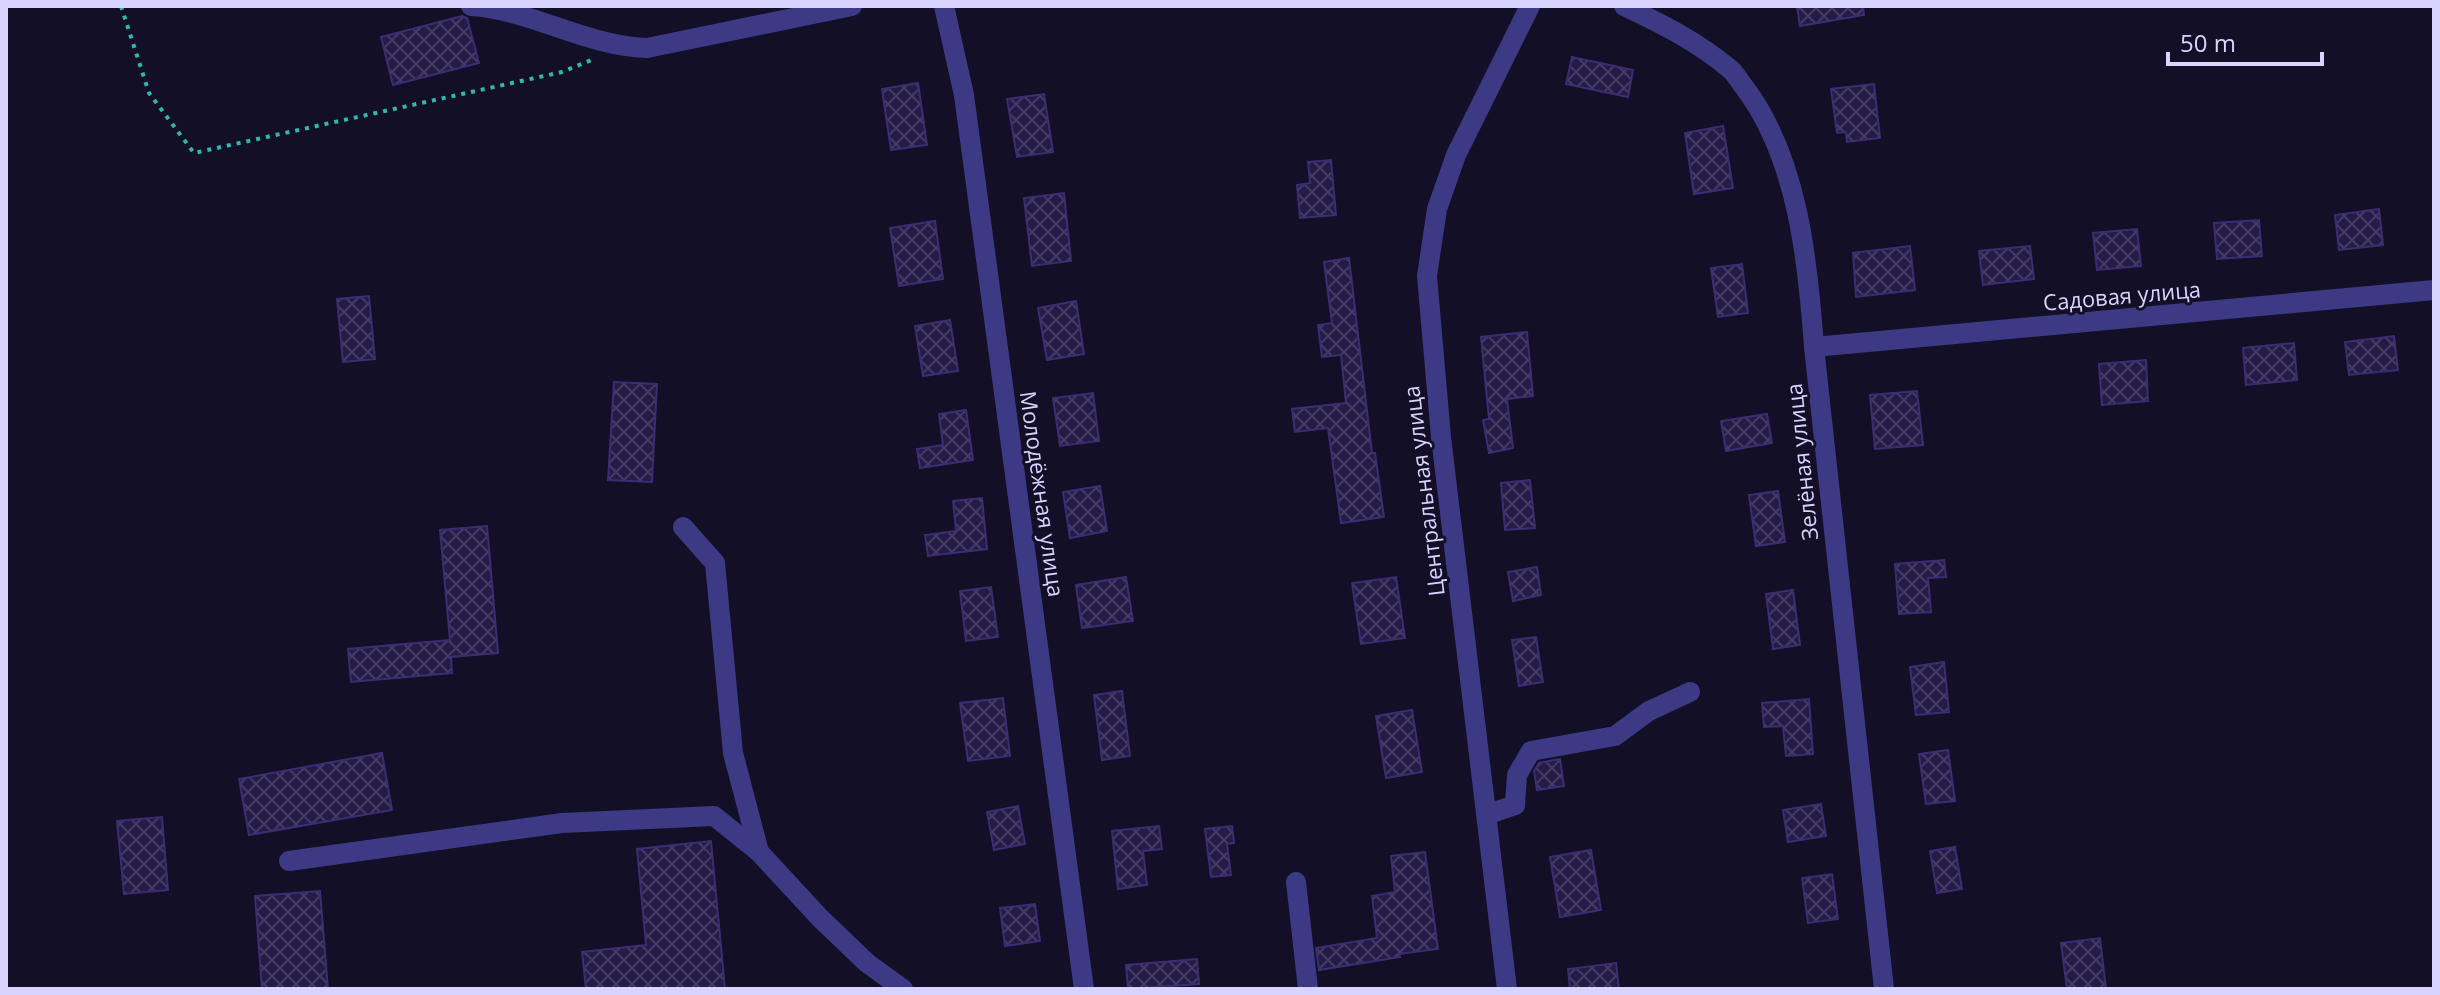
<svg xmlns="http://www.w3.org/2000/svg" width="2440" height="995" font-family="'Open Sans',sans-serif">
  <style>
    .building { fill: url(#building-cross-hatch); stroke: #3b2d73; stroke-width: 2 }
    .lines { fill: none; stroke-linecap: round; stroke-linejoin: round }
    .path { stroke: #2fb8b0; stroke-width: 4; stroke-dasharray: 4 6; stroke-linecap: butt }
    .minor { stroke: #3d3a85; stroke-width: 20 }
    .labels { text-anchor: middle; stroke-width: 6; stroke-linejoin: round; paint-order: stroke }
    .street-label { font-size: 22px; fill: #d9d4ff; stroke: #130f26 }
  </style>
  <defs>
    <pattern id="building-cross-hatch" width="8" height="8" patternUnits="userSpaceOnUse" patternTransform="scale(2)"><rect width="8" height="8" fill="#241b47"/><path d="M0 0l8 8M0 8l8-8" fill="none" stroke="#433b63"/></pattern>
  </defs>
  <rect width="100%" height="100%" fill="#130f26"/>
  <g class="building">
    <path d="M1797,6h66l1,9 -64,11z"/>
    <path d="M462,16l5,2 12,45 -86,22 -12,-48z"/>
    <path d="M1572,57l61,13 -5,27 -62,-13z"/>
    <path d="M918,83l9,62 -36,5 -9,-61z"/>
    <path d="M1874,84l6,54 -33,4 -1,-10 -9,1 -6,-44z"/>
    <path d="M1044,94l9,58 -36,5 -10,-58z"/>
    <path d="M1723,126l10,62 -39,6 -9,-61z"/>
    <path d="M1331,160l5,55 -36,3 -3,-33 13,-2 -2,-21z"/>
    <path d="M1064,193l7,68 -39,5 -8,-68z"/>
    <path d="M2379,209l4,36 -44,5 -4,-35z"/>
    <path d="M2259,220l3,36 -45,3 -3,-36z"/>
    <path d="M935,221l8,58 -44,7 -9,-58z"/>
    <path d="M2137,229l4,37 -44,4 -4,-37z"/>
    <path d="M1910,246l5,44 -59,7 -3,-44z"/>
    <path d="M2030,246l4,33 -51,6 -4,-34z"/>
    <path d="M1349,258l23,195h3l9,64 -43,6 -13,-95 -33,4 -3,-23 54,-6 -5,-48 -19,2 -4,-32 14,-2 -8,-61z"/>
    <path d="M1742,264l6,49 -30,4 -7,-49z"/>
    <path d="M369,296l6,63 -32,3 -6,-63z"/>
    <path d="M1076,301l8,53 -37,6 -9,-52z"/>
    <path d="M950,320l8,51 -35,5 -8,-50z"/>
    <path d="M1527,332l6,64 -26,3 6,49 -24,5 -6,-33 6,-1 -8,-82z"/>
    <path d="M2394,336l4,34 -49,5 -4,-33z"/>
    <path d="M2294,343l3,37 -51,5 -3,-37z"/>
    <path d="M2146,360l2,41 -46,4 -3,-41z"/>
    <path d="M614,382l43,2 -5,98 -44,-2z"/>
    <path d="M1917,391l6,54 -48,4 -5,-54z"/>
    <path d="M1093,393l6,48 -39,5 -7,-48z"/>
    <path d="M966,410l7,50 -53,8 -3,-19 26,-4 -4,-31z"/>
    <path d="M1767,414l5,29 -46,8 -5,-30z"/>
    <path d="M1530,480l5,48 -30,2 -4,-47z"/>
    <path d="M1100,486l7,45 -37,7 -7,-46z"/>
    <path d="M1778,491l7,51 -29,4 -7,-51z"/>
    <path d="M982,498l5,51 -59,7 -3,-21 31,-4 -3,-30z"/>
    <path d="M487,526l11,127 -47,4 1,16 -101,9 -3,-33 102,-9 -10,-110z"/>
    <path d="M1944,560l2,17 -18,1 3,34 -32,2 -4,-50z"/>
    <path d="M1537,567l4,28 -28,6 -5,-29z"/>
    <path d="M1126,577l7,44 -51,7 -6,-43z"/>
    <path d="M1396,577l9,61 -44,6 -9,-61z"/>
    <path d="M991,587l7,50 -32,4 -6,-50z"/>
    <path d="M1793,590l7,55 -27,4 -7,-55z"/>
    <path d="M1536,637l7,45 -24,4 -7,-46z"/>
    <path d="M1944,662l5,50 -33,3 -6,-48z"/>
    <path d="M1122,691l8,65 -28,4 -8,-65z"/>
    <path d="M1003,698l7,58 -42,5 -8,-58z"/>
    <path d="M1809,699l4,55 -27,2 -3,-30 -19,1 -2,-24z"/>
    <path d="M1412,710l10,62 -36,6 -10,-62z"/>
    <path d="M1948,750l7,51 -29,3 -7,-50z"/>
    <path d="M382,753l10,57 -143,25 -10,-56z"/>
    <path d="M1560,759l4,27 -27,4 -3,-19 5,-8z"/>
    <path d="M1821,804l5,32 -38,6 -5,-32z"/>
    <path d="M1018,806l7,38 -31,6 -7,-38z"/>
    <path d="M162,817l6,73 -44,4 -7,-73z"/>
    <path d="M1159,826l3,23 -19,2 4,34 -29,4 -6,-58z"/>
    <path d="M1232,826l2,17 -7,1 4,31 -20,2 -6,-48z"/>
    <path d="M711,841l14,148h-139l-4,-37 64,-7 -9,-96z"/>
    <path d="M1955,847l7,42 -25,4 -7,-42z"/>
    <path d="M1591,850l10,60 -41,7 -10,-60z"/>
    <path d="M1425,852l13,97 -39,5 1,3 -81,13 -3,-22 61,-10 -5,-42 23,-4 -4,-36z"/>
    <path d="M1832,874l6,45 -30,4 -6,-45z"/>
    <path d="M320,891l8,98h-66l-7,-93z"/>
    <path d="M1035,904l5,37 -35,5 -5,-38z"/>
    <path d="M2100,938l6,51h-39l-6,-46z"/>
    <path d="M1197,959l2,25 -71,5 -2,-24z"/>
    <path d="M1616,963l3,26h-49l-2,-20z"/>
  </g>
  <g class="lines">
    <path class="path" d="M121,6l28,87 45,60 368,-81 32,-13"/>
    <g class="minor">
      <path d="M471,6c61,4 114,40 176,42l205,-42"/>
      <path d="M944,6l20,89 120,894"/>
      <path d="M1624,6c38,18 74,36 106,63 6,5 10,13 15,19 53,71 63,174 69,259l70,642"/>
      <path d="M1814,347l620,-57"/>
      <path d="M683,527l32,36 18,190 26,99"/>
      <path d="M1492,813l23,-8 2,-30 14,-24 84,-15 34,-25 41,-19"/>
      <path d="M289,861l273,-38 152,-7 45,36 61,66 47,45 36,26"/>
      <path d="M1296,882l12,107"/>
      <path d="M1507,989l-66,-552 -14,-161 10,-67 19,-54 74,-149"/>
    </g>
  </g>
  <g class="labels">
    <g class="street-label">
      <text transform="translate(2122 296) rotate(-5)" y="8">Садовая улица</text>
      <text transform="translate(1802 462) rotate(-96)" y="8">Зелёная улица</text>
      <text transform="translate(1424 491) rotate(-97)" y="8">Центральная улица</text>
      <text transform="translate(1042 494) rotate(82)" y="8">Молодёжная улица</text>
    </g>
  </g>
  <rect width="2440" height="995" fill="none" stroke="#d9d4ff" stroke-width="16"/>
  <path d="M2168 52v12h154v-12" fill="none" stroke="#d9d4ff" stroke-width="4"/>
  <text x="2180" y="52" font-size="24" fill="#d9d4ff" stroke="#130f26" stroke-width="6" paint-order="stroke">50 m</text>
</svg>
